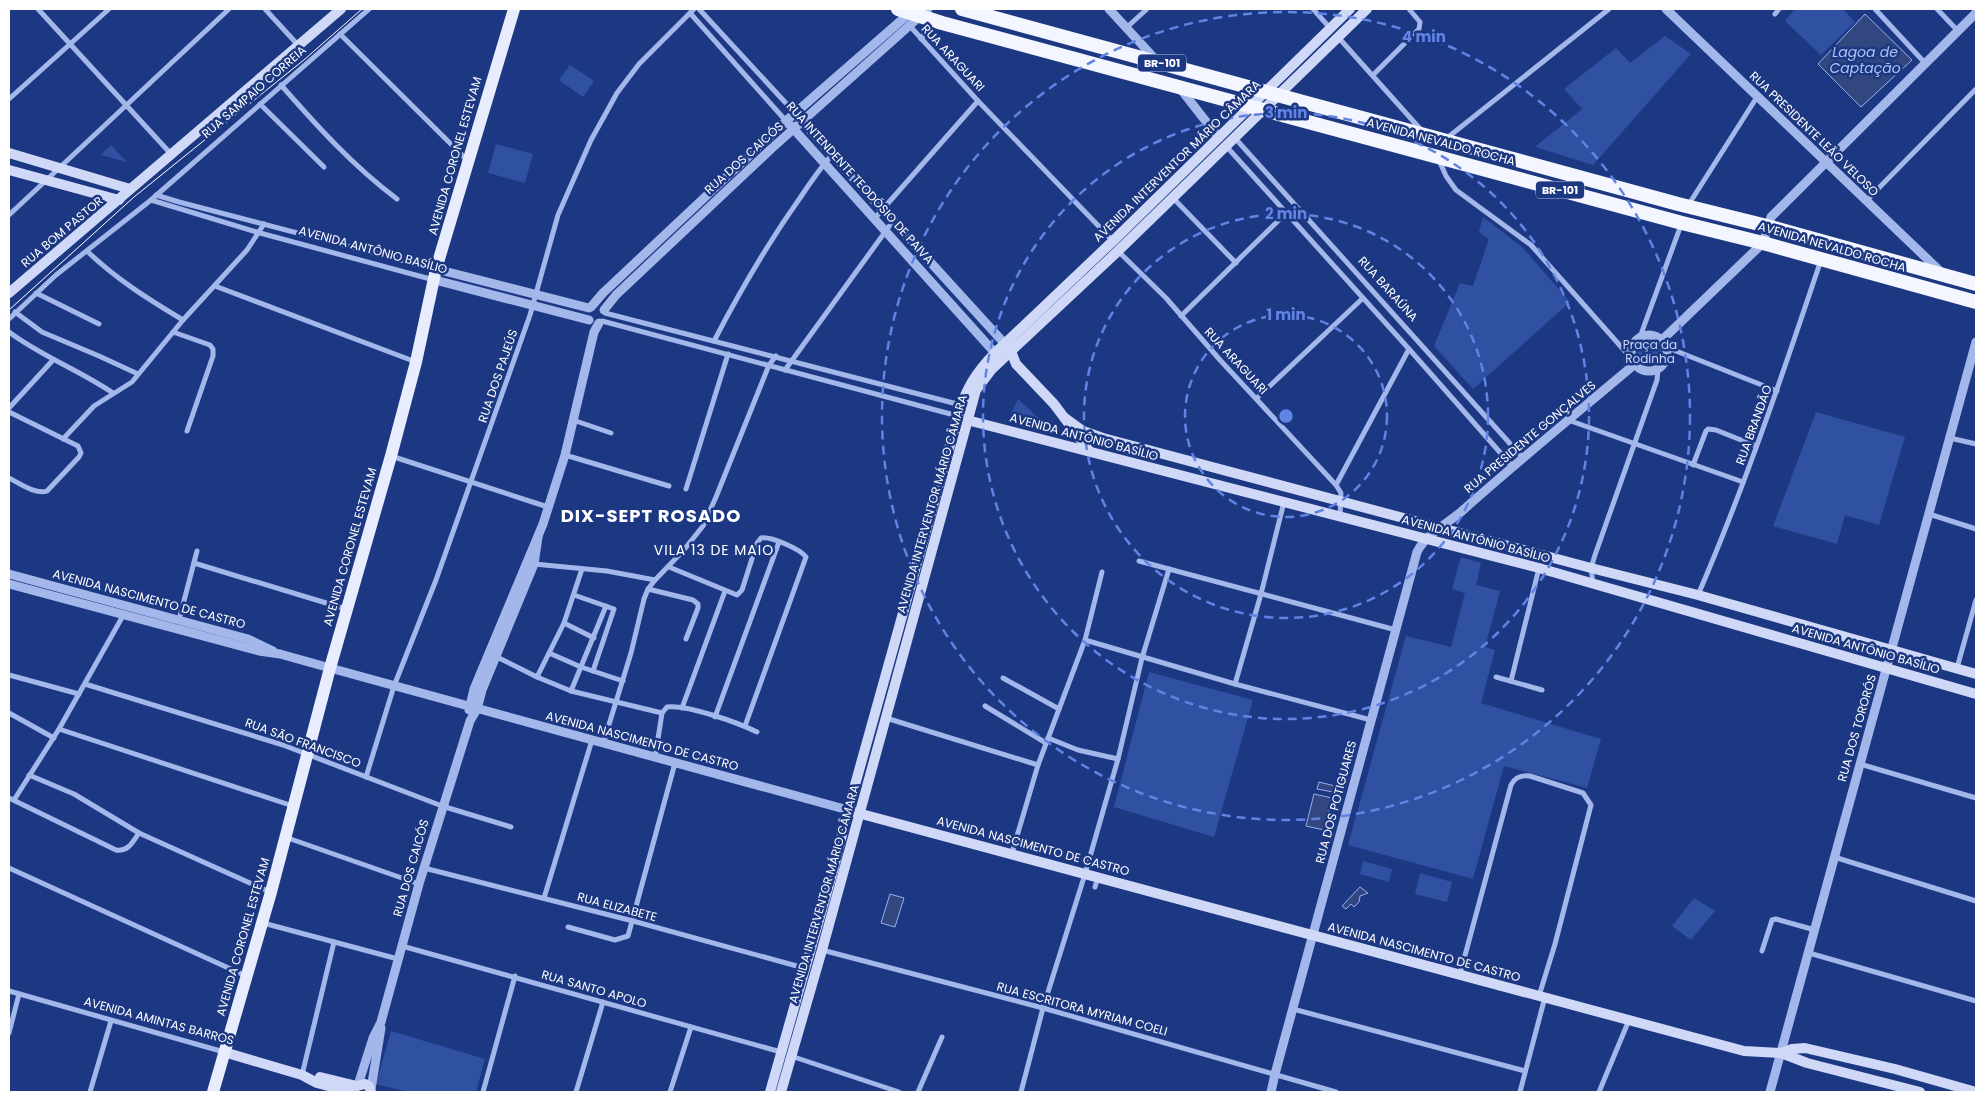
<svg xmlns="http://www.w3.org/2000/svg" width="1985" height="1101" font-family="Poppins,sans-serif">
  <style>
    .green { fill: #3050a1 }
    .water { fill: #32477f; stroke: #96afec }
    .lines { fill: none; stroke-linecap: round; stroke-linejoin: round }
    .minor { stroke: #a3b7ea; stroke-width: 5 }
    .tertiary { stroke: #a3b7ea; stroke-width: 9 }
    .secondary { stroke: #cfd9f7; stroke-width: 10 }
    .primary { stroke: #e7ecfe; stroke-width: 12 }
    .trunk { stroke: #f3f6fe; stroke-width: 14 }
    .tram { stroke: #fff; stroke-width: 1 }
    .ring { fill: none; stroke: #6183e4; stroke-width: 2.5; stroke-dasharray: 9 6 }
    .labels { text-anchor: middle; stroke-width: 5; stroke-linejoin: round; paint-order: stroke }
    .shield { fill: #1d3883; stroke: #bbc3da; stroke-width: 1 }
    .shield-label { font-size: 11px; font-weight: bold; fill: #fff }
    .street-label { font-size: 12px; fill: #fff; stroke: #1d3883 }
    .park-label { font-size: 12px; fill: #c8d5f7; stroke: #1d3883 }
    .water-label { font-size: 14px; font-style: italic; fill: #afc2f1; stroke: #1d3883 }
    .neighbourhood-label { font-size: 14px; letter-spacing: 1px; fill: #fff; stroke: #1d3883 }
    .district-label { font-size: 18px; font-weight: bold; letter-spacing: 1px; fill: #fff; stroke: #1d3883 }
    .centre { fill: #6183e4; stroke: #1d3883; stroke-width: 2.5 }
    .ring-label { font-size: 15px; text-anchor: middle; font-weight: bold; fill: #6183e4; stroke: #1d3883; stroke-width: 5; stroke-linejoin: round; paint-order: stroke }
  </style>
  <rect width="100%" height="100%" fill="#1d3883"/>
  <g class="green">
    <path d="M1795,9h48l12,13 -34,33 -36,-34z"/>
    <path d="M1665,36l26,18 -98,111 -58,-18 47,-38 -18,-20 52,-41 14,15z"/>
    <path d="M570,65l24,16 -11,16 -24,-17z"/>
    <path d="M496,144l37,10 -8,29 -37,-10z"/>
    <path d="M111,145l16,17 -26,-7z"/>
    <path d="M1483,217l40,31 47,54 -97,87 -39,-43 26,-63 13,3 16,-47 -10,-7z"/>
    <circle cx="1650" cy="352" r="13"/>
    <path d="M1018,399l25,23 -32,-8z"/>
    <path d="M1816,412l89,25 -26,88 -34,-10 -8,29 -64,-18z"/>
    <path d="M1461,557l20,6 -5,22 24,6 -15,56 10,3 -14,53 120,36 -14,49 -83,-22 -31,113 -125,-34 58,-209 45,11 14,-54 -13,-4z"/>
    <path d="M1149,672l104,28 -39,137 -100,-30z"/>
    <path d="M1363,861l29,8 -3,13 -29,-8z"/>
    <path d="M1420,873l32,9 -5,20 -32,-8z"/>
    <path d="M1694,898l21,13 -24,29 -19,-14z"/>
    <path d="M391,1031l94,28 -9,33h-68l-32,-8z"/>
  </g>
  <g class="water">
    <path d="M1865,14l47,46 -51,47 -43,-43z"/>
    <path d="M1319,782l16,4 -2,6 -16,-3z"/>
    <path d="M1314,794l18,4 -8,32 -18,-4z"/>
    <path d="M1360,887l8,6 -8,3 -1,6 -5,5 -3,-3 -5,5 -4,-3z"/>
    <path d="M890,894l14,4 -9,29 -14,-4z"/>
  </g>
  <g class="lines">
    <g class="minor">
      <path d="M38,9l133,145"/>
      <path d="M265,9l33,36"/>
      <path d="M699,9l96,104"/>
      <path d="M1313,9l17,19"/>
      <path d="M1875,9l50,54"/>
      <path d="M1937,9l21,22"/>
      <path d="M690,13l96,108"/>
      <path d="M1775,14l4,-5"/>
      <path d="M909,25l69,76 135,140"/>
      <path d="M1126,28l21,-19"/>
      <path d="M340,34l127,126"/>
      <path d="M1338,37l84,94"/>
      <path d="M921,39l12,-18"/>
      <path d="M1373,75l46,-46 1,-7 -11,-13"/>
      <path d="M281,85c36,41 72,81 116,114"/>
      <path d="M9,99l100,-90"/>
      <path d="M260,104l64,63"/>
      <path d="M1234,137l289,321"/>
      <path d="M1447,138l162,-129"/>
      <path d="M1226,146l183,203 103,117"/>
      <path d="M1439,160l7,16 10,14 75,55 100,113"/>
      <path d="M156,195l23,7 256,67"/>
      <path d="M1173,198l63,65"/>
      <path d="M151,200l109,33 174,47"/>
      <path d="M1866,201l110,-112"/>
      <path d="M1689,204l68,-107"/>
      <path d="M9,215l220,-206"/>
      <path d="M875,218l103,-117"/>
      <path d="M87,251c29,28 61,48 96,69"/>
      <path d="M1118,251l48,47 54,62 116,125 5,8 -1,23"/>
      <path d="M215,286l201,76"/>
      <path d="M36,293l63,31"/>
      <path d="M15,312l27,20 57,24 39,18"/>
      <path d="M605,313l356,92"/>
      <path d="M1181,316l105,-103"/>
      <path d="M9,319l47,-44 95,-75 218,-191"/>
      <path d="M602,321l356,95"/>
      <path d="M9,332c32,24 70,38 104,61"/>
      <path d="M173,332l37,13 3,4v7l-26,75"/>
      <path d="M1640,337l41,-112"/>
      <path d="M714,341c26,-50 54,-98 86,-143 10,-15 20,-30 32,-43"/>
      <path d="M1666,347l111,44"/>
      <path d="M785,370l108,-149"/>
      <path d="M1257,398l106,-100"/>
      <path d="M9,408l44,-48"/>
      <path d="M9,412l69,34 3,7 -2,4 -32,34c-11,4 -28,-8 -38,-13"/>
      <path d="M573,420l38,13"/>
      <path d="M1568,420l175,62"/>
      <path d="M1950,438l26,6"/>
      <path d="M63,439l31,-33 38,-24 51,-62 64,-70 17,-26"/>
      <path d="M565,455l104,31"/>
      <path d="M391,456l157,51"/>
      <path d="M1693,465l13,-34 2,-2 8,1 40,16"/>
      <path d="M1336,485l73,-136"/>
      <path d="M686,489l42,-135"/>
      <path d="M1929,514l47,15"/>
      <path d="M1139,561l257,69"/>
      <path d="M194,563l152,46"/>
      <path d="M534,564l73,7 48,9"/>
      <path d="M669,567l68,28 5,-5 15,-47 4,-5c10,-2 39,11 45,19l-61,169"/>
      <path d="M1593,583l-2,-15 4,-13 62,-175 1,-12"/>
      <path d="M648,589l45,11 5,4v4l-12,31"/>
      <path d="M574,595l40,14 -21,62"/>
      <path d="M1698,595c47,-109 85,-222 123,-335"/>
      <path d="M179,620l18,-69"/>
      <path d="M564,623l30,15"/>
      <path d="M1085,640l150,44 136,36"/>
      <path d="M549,653l32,14 42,14"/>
      <path d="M495,656l42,21 34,14 91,22"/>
      <path d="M1957,668l19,-68"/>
      <path d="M9,675l70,19"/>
      <path d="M537,677l27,-54 18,-54"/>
      <path d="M1496,677l46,13"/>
      <path d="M1003,678l56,31"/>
      <path d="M1511,681l28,-113"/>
      <path d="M85,684l198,61 159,61 69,21"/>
      <path d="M1235,684l26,-90 23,-92"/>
      <path d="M571,691l35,-85"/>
      <path d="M985,706l61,37"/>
      <path d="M682,708l43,-117"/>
      <path d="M9,713l45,25"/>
      <path d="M715,717l64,-175"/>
      <path d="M886,718l152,47"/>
      <path d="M59,729l234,77"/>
      <path d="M1048,738l30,12 40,9"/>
      <path d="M603,744l28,-91 13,-54 4,-10 7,-9 28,-29 20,-25 13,-29 53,-132 7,-9"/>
      <path d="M655,758l7,-45 5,-6c19,-3 72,16 90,25"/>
      <path d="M1860,764l116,34"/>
      <path d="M29,775l45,19 65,39 131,59"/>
      <path d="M366,777l28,-91 42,-106 94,-265 28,-100 33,-75 26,-47 22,-29 55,-55"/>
      <path d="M9,798l107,52c13,2 17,-9 23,-17"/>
      <path d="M14,800l45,-71 65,-115"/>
      <path d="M285,837l134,47"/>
      <path d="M1012,853l26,-88 47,-125 17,-68"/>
      <path d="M1834,857l142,44"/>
      <path d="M9,868l237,108"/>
      <path d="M424,868l209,53 171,47"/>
      <path d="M1095,887l3,-10"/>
      <path d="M544,898l48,-158"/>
      <path d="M263,923l135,36"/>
      <path d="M568,927l47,13 13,-4 47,-173"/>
      <path d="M402,946l379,106"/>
      <path d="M822,950l221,58 293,84"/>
      <path d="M1762,951l10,-31 4,-1 39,11"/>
      <path d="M1809,953l167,48"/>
      <path d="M1460,974l51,-189c4,-8 10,-10 19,-9l53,17 8,12 -36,139 -16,52"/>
      <path d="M9,991l215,61"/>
      <path d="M1293,1009l232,62"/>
      <path d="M9,1033l10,-39"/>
      <path d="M791,1056l108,36"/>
      <path d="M302,1075l32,-133"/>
      <path d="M90,1092l21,-71"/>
      <path d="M483,1092l32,-116"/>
      <path d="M576,1092l27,-90"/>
      <path d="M670,1092l21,-65"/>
      <path d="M918,1092l24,-55"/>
      <path d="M1021,1092l22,-84 42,-134 33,-115 24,-101 27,-89"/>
      <path d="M1520,1092l25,-95"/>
      <path d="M1599,1092l30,-72"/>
    </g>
    <g class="tertiary">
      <path d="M1109,9l47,51"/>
      <path d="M1666,9l276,264"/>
      <path d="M1179,87l40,51"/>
      <path d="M798,117l207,227"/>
      <path d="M790,125l205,228"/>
      <path d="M436,269l153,39"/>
      <path d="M435,280l154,40"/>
      <path d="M591,307l12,-14 183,-172 126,-110"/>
      <path d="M604,310l12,-15 155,-146 157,-140"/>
      <circle cx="1649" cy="353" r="18"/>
      <path d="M1662,340l101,-97 8,-26 205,-204"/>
      <path d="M9,574l239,65 25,12"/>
      <path d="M9,584l250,67 21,3 50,14 518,142"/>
      <path d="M469,710l5,-21 69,-165 22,-69 29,-123 5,-9"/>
      <path d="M358,1085l15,-47 8,-16 38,-138 51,-163 7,-12 5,-19 52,-126 4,-27"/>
      <path d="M371,1089l10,-61"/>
      <path d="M1271,1092l4,-18 142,-522c9,-18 30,-28 45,-41 56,-50 115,-98 173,-147"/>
      <path d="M1770,1092l206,-750"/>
    </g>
    <g class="secondary">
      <path d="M9,153l121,36"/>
      <path d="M9,170l110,30"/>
      <path d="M9,293l332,-284"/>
      <path d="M1007,347l4,4 5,13 38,40 36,48"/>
      <path d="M1065,418l18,13 20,7 488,130 107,27 278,79"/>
      <path d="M967,420l572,148 437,126"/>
      <path d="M854,812l890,239 37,2 11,-4 13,-1 90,21 81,23"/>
      <path d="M224,1052l78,23 15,8 33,9"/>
      <path d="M1781,1053l26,10 113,29"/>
      <path d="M320,1077l37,9"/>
      <path d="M357,1086l8,-2 4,2 2,6"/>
      <path d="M770,1092l63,-221 15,-61 110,-394c7,-26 18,-44 37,-63l118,-112 237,-232"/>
      <path d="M781,1092l41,-142 154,-560 16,-21 126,-118 249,-242"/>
    </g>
    <path class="primary" d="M213,1092l58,-200 59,-224 61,-212 25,-94 20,-93 78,-260"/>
    <g class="trunk">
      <path d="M898,9l44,14 740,200 81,20 213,59"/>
      <path d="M962,9l716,195 89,22 209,58"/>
    </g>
    <path class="tram" d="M9,310l125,-113 171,-138 57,-50"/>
  </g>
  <g class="ring">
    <circle cx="1286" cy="416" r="101"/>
    <circle cx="1286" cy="416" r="202"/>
    <circle cx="1286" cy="416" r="303"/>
    <circle cx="1286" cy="416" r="404"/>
  </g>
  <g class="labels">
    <g class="shield">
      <rect x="1138" y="54.5" width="48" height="17" rx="4"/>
      <rect x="1536" y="181.5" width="48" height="17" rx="4"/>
    </g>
    <g class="shield-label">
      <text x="1162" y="67">BR-101</text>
      <text x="1560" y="194">BR-101</text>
    </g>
    <g class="street-label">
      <text transform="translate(953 58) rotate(47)" y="4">RUA ARAGUARI</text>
      <text transform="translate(254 92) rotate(-41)" y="4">RUA SAMPAIO CORREIA</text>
      <text transform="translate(1814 134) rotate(44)" y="4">RUA PRESIDENTE LEÃO VELOSO</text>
      <text transform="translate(1441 142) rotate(15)" y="4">AVENIDA NEVALDO ROCHA</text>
      <text transform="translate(455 156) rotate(-74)" y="4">AVENIDA CORONEL ESTEVAM</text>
      <text transform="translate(744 158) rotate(-42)" y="4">RUA DOS CAICÓS</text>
      <text transform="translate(1177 161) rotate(-44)" y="4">AVENIDA INTERVENTOR MÁRIO CÂMARA</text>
      <text transform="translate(860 183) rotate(48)" y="4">RUA INTENDENTE TEODÓSIO DE PAIVA</text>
      <text transform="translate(62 232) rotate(-40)" y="4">RUA BOM PASTOR</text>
      <text transform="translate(1832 247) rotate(16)" y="4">AVENIDA NEVALDO ROCHA</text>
      <text transform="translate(373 250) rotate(15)" y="4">AVENIDA ANTÔNIO BASÍLIO</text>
      <text transform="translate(1388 289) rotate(48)" y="4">RUA BARAÚNA</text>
      <text transform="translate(1236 361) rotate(47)" y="4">RUA ARAGUARI</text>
      <text transform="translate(498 376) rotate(-71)" y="4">RUA DOS PAJEÚS</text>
      <text transform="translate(1754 425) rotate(-70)" y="4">RUA BRANDÂO</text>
      <text transform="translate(1084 437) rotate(15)" y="4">AVENIDA ANTÔNIO BASÍLIO</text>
      <text transform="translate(1530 437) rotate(-40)" y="4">RUA PRESIDENTE GONÇALVES</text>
      <text transform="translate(932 504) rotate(-74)" y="4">AVENIDA INTERVENTOR MÁRIO CÂMARA</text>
      <text transform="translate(1476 539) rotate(15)" y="4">AVENIDA ANTÔNIO BASÍLIO</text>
      <text transform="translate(350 547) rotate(-74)" y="4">AVENIDA CORONEL ESTEVAM</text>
      <text transform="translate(149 599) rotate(15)" y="4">AVENIDA NASCIMENTO DE CASTRO</text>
      <text transform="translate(1866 649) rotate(16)" y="4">AVENIDA ANTÔNIO BASÍLIO</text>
      <text transform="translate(1857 728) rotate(-74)" y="4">RUA DOS TORORÓS</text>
      <text transform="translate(642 741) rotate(15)" y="4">AVENIDA NASCIMENTO DE CASTRO</text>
      <text transform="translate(303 743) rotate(20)" y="4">RUA SÃO FRANCISCO</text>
      <text transform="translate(1336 802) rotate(-75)" y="4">RUA DOS POTIGUARES</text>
      <text transform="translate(1033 846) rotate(15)" y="4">AVENIDA NASCIMENTO DE CASTRO</text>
      <text transform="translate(411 868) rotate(-74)" y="4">RUA DOS CAICÓS</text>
      <text transform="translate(824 894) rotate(-74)" y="4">AVENIDA INTERVENTOR MÁRIO CÂMARA</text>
      <text transform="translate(617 907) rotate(15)" y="4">RUA ELIZABETE</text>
      <text transform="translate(243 937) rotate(-74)" y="4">AVENIDA CORONEL ESTEVAM</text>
      <text transform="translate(1424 952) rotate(15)" y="4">AVENIDA NASCIMENTO DE CASTRO</text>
      <text transform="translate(594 989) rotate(16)" y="4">RUA SANTO APOLO</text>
      <text transform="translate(1082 1009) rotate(15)" y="4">RUA ESCRITORA MYRIAM COELI</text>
      <text transform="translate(159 1021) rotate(15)" y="4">AVENIDA AMINTAS BARROS</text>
    </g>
    <g class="park-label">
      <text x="1650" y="349">Praça da<tspan x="1650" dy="14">Rodinha</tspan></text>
    </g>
    <g class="water-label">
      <text x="1865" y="57">Lagoa de<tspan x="1865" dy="16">Captação</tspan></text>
    </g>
    <g class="neighbourhood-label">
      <text x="714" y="555">VILA 13 DE MAIO</text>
    </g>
    <g class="district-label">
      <text x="651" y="522">DIX-SEPT ROSADO</text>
    </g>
  </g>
  <circle cx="1286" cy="416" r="8" class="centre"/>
  <g class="ring-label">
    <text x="1424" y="42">4 min</text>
    <text x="1286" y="118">3 min</text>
    <text x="1286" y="219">2 min</text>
    <text x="1286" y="320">1 min</text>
  </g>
  <rect width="1985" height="1101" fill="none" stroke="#ffffff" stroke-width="20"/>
</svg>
